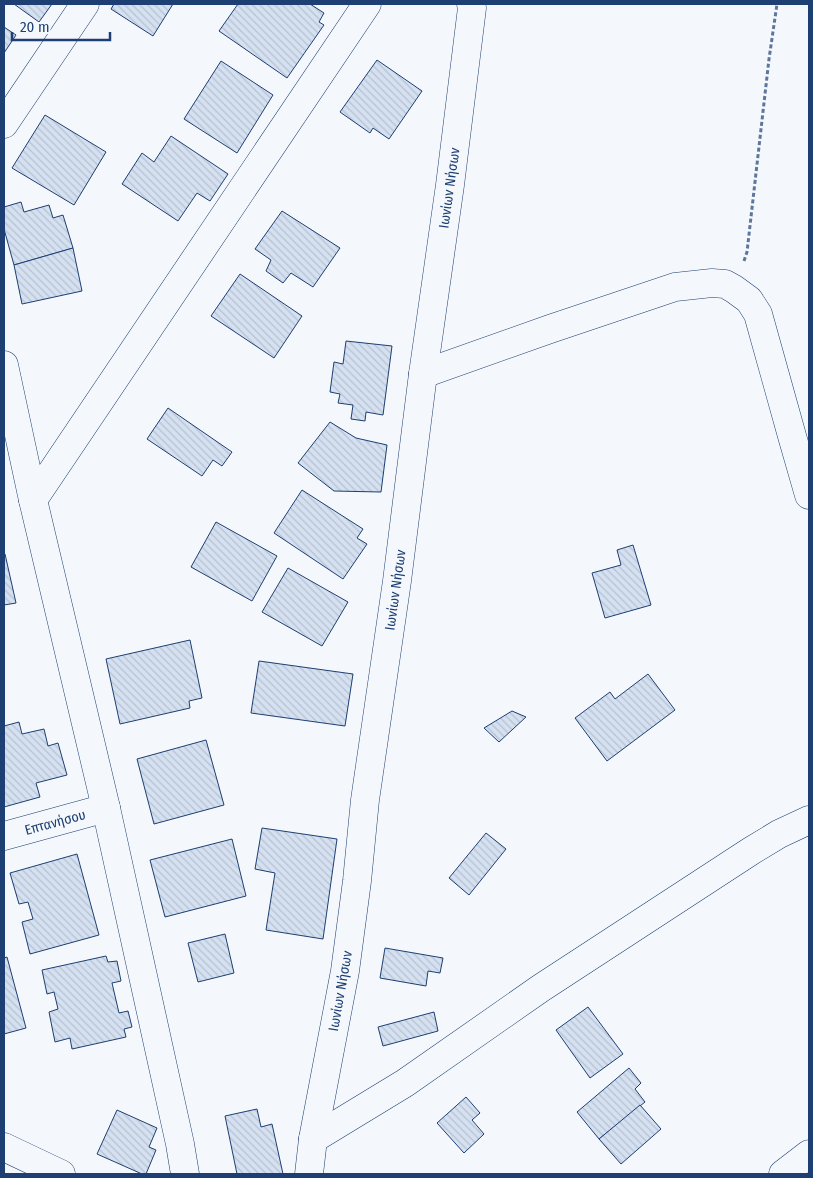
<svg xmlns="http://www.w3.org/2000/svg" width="813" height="1178" font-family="'Fira Sans Condensed',sans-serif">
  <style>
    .building { fill: url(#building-back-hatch); stroke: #1d3f73 }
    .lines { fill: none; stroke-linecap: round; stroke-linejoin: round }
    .minor-casing { stroke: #1d3f73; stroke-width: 29 }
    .tertiary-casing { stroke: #1d3f73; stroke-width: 29 }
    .path { stroke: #5e769c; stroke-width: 3; stroke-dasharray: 4 2.5; stroke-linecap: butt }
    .minor { stroke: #f4f7fb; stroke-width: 28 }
    .tertiary { stroke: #f4f7fb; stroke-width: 28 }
    .labels { text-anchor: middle; stroke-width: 4; stroke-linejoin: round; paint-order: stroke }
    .street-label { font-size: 14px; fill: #1d3f73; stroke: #f4f7fb }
  </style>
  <defs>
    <pattern id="building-back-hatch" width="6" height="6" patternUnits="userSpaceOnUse" patternTransform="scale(1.25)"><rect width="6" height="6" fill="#d5e0f0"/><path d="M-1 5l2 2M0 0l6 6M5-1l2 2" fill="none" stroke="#b6c1d1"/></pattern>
  </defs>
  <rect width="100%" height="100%" fill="#f4f7fb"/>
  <g class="building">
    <path d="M14,4h38l-13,18z"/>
    <path d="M114,4h59l-20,32 -42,-27z"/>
    <path d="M238,4h72l14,9 -5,9 5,3 -37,53 -68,-47z"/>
    <path d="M4,27l12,8 -12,18z"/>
    <path d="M377,60l45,31 -33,48 -16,-11 -3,5 -30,-21z"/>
    <path d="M221,61l52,34 -36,58 -53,-34z"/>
    <path d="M45,115l61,37 -32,53 -62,-37z"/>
    <path d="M171,136l57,38 -18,27 -13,-8 -19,28 -56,-37 20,-31 12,9z"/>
    <path d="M21,202l3,10 25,-7 4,13 10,-3 10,33 -59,17 -10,-36v-22z"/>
    <path d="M282,211l58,37 -27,39 -22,-14 -8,10 -17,-12 5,-11 -16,-11z"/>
    <path d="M73,248l9,43 -60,13 -8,-39z"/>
    <path d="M240,274l62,42 -28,42 -63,-42z"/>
    <path d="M346,341l46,5 -9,69 -17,-3 -1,9 -14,-2 2,-14 -15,-2 2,-9 -10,-2 4,-30 9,2z"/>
    <path d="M168,408l64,44 -10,14 -9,-6 -11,16 -55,-37z"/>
    <path d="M330,422l26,16 31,7 -6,47 -47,-1 -36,-28z"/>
    <path d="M302,490l61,39 -6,9 10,6 -24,35 -69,-46z"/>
    <path d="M216,522l61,34 -25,45 -61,-34z"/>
    <path d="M633,545l18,60 -46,13 -13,-45 29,-8 -4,-15z"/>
    <path d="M4,554h1l11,49 -12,2z"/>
    <path d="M288,568l60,34 -26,44 -60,-34z"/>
    <path d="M190,640l12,58 -13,3 1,7 -70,16 -14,-65z"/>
    <path d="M259,661l94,13 -8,52 -94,-13z"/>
    <path d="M648,674l27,36 -68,51 -32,-43 35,-26 5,7z"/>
    <path d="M512,711l14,6 -27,25 -15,-14z"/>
    <path d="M19,722l3,12 22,-5 4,17 10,-3 9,32 -31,8 4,14 -36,10v-81z"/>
    <path d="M206,740l18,65 -70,19 -17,-65z"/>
    <path d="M262,828l75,11 -14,100 -57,-9 9,-57 -20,-4z"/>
    <path d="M486,833l20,16 -37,46 -20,-17z"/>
    <path d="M232,839l14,57 -81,21 -15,-57z"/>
    <path d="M77,854l22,81 -69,19 -8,-32 11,-3 -5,-17 -9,2 -9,-31z"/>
    <path d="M225,934l9,39 -36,9 -10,-39z"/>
    <path d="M385,948l58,10 -3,15 -12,-2 -2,15 -46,-8z"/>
    <path d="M106,956l2,6 9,-1 4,20 -9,2 7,30 9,-2 4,16 -8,2 2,8 -54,12 -2,-11 -15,4 -6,-30 9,-3 -4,-17 -7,2 -5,-24z"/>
    <path d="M7,957l19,71 -22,6v-76z"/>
    <path d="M588,1007l35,47 -33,24 -34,-48z"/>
    <path d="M434,1012l4,19 -55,15 -5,-19z"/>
    <path d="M629,1068l12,15 -6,6 10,13 -46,37 -22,-27z"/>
    <path d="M466,1097l14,16 -8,7 12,14 -20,19 -27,-30z"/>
    <path d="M640,1105l21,24 -40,35 -22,-25z"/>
    <path d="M257,1109l4,18 11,-3 11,50h-46l-12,-58z"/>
    <path d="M117,1110l40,18 -8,19 7,3 -10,24h-4l-45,-20z"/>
  </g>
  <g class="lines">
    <defs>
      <g id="minor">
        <path d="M4,124l81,-120"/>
        <path d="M4,365l29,135 73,308 74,336 5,30"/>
        <path d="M423,374l127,-45 125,-42 37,-4 13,1 9,5 15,11 9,14 34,122 17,59"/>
        <path d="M33,500l334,-496"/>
        <path d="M4,836l102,-28"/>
        <path d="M313,1139l92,-56 136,-95 210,-137 28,-17 30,-14"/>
        <path d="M309,1174l4,-35 32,-168 12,-90 8,-81 32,-219 26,-207 27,-189 22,-177 -1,-4"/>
        <path d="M783,1174l26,-20"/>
      </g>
      <path id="tertiary" d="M4,1147l57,27"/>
    </defs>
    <use href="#minor" class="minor-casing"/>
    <use href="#tertiary" class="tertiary-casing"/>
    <path class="path" d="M744,261l3,-9 22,-193 8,-55"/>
    <use href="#minor" class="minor"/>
    <use href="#tertiary" class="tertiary"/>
  </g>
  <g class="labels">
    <g class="street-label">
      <text transform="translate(449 188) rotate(-82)" y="5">Ιωνίων Νήσων</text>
      <text transform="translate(395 590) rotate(-82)" y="5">Ιωνίων Νήσων</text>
      <text transform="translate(55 822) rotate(-15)" y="5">Επτανήσου</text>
      <text transform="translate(340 991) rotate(-80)" y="5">Ιωνίων Νήσων</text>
    </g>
  </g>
  <rect width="813" height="1178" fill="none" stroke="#1d3f73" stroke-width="10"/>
  <path d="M12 32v8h98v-8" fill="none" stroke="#1d3f73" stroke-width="2.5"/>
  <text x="20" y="32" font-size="15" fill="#1d3f73" stroke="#f4f7fb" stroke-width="4" paint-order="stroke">20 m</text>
</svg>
